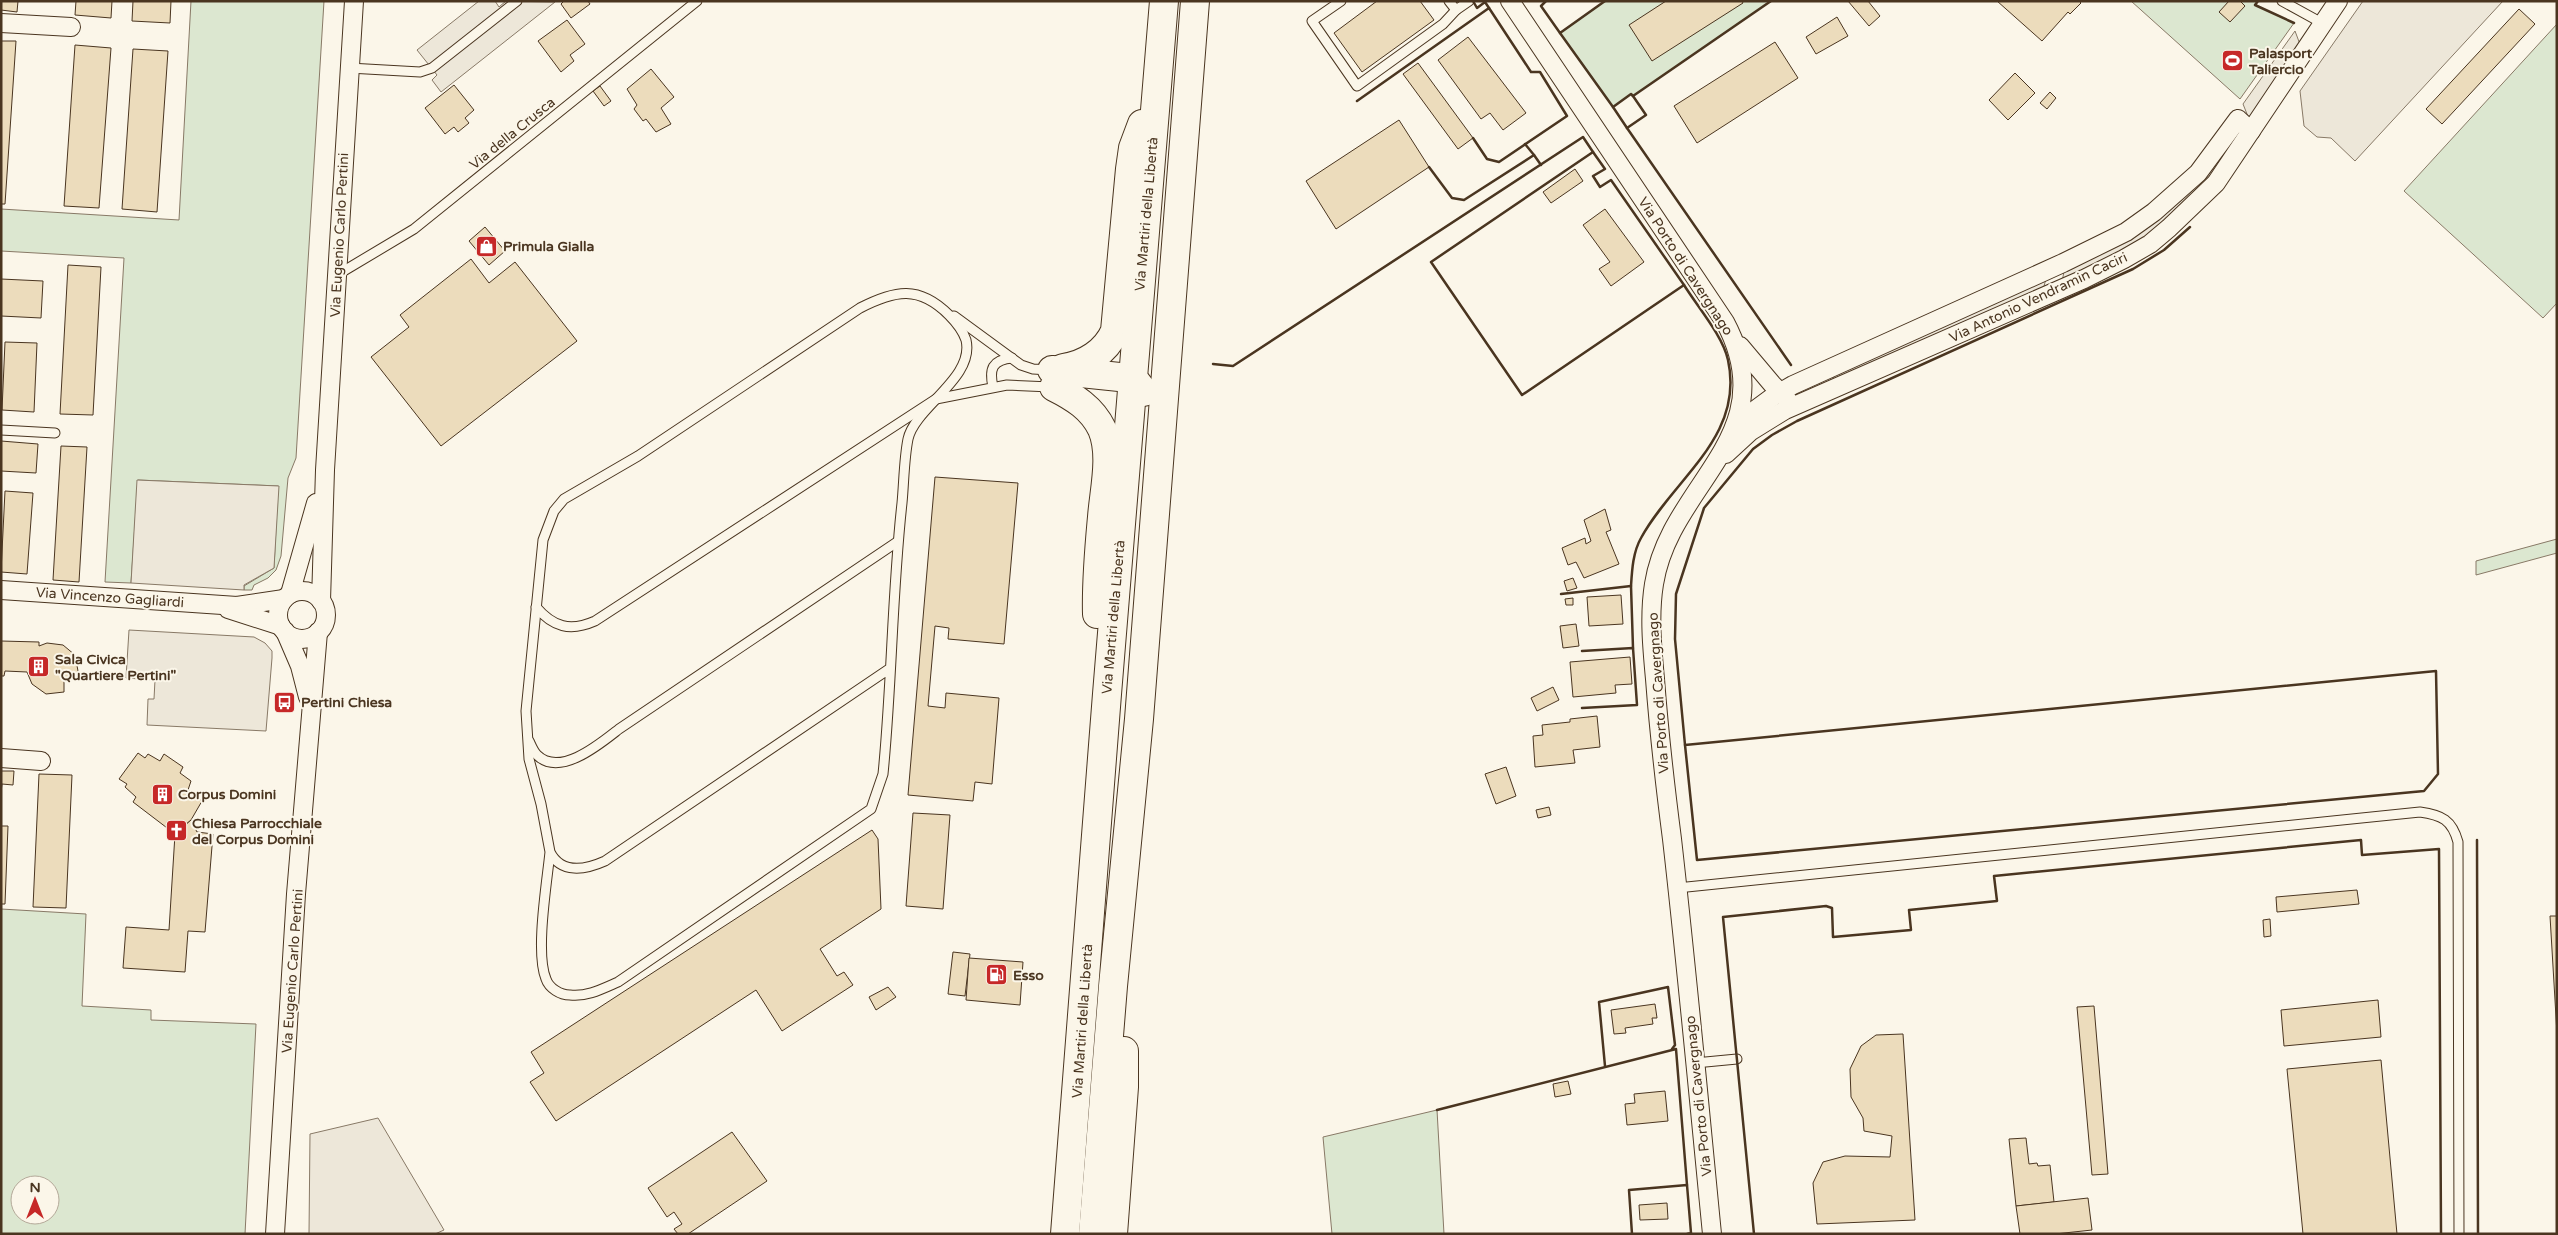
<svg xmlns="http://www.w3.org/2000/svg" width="2558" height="1235" font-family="'Varela Round',sans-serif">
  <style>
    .green { fill: #dce7d0; stroke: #887966; fill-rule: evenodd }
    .parking { fill: #ede7d9; stroke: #887966 }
    .building { fill: #ecdcbc; stroke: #4a3520 }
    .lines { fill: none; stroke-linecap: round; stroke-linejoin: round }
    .service-casing { stroke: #4a3520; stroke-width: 11 }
    .minor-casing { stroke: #4a3520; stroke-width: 20 }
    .primary-casing { stroke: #4a3520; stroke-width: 30 }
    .service { stroke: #fbf6e9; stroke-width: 9 }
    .minor { stroke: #fbf6e9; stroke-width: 18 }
    .primary { stroke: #fbf6e9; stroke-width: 28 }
    .wall { stroke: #4a3520; stroke-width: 2.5 }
    .labels { text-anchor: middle; stroke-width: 4; stroke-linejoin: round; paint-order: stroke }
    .poi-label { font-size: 14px; font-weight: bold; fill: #4a3520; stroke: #fbf6e9; text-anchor: start }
    .street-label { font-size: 14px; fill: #4a3520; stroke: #fbf6e9 }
  </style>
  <rect width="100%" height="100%" fill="#fbf6e9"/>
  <g class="green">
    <path d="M191,1h133l-28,457 -8,20 -7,78 -5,14 -8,8 -14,7 -2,5h-8v-4l30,-18 4,-82 -140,-6 -7,103 -26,-1 19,-324 -123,-7v-42l178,11z"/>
    <path d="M1605,1h166l-138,95 -2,-2 -18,13 -53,-74z"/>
    <path d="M2131,1h127l-3,4 39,18 -54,76z"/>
    <path d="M2557,24v279l-14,15 -139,-127z"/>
    <path d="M2557,539v14l-81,22v-14z"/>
    <path d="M1,909l85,5 -4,92 69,4v10l105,4 -11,210h-244zM20,1185h30v30h-30z"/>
    <path d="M1437,1110l7,124h-112l-9,-97z"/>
  </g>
  <g class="parking">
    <path d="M479,1h16l4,6 7,-6 49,1 -114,90 -9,-12 5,-5 -20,-25z"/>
    <path d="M2363,1h140l-148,160 -24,-23 -14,-1 -13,-11 -4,-35z"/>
    <path d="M2295,31l6,16 -52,72 -6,-15z"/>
    <path d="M2229,138l5,13 -10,15 -77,73 -85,43 3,-16 25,-10z"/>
    <path d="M2047,275l-4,15 -211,95 3,-16z"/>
    <path d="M137,480l142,6 -5,82 -30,17v5l-113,-7z"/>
    <path d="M129,630l125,7 11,6 7,8v7l-6,73 -119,-6 1,-26h6l1,-19 -29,-2z"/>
    <path d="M378,1118l66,112 -9,4h-126l1,-100z"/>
  </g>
  <g class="building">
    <path d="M1,1h17l-1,11 -16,-2z"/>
    <path d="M76,1h36l-1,17 -36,-3z"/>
    <path d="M133,1h38l-1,22 -38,-2z"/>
    <path d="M564,1h24l2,3 -19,14 -10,-14z"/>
    <path d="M1377,1h43l14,19 -72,52 -28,-39z"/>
    <path d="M1666,1h76l1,2 -91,58 -23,-36z"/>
    <path d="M1848,1h20l12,15 -11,10z"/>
    <path d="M1997,1h82l2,2 -11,11 -2,-2 -26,29z"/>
    <path d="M2229,1h11l5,5 -15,16 -11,-10z"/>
    <path d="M2519,9l16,15 -93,100 -16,-15z"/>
    <path d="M1837,17l11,19 -32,18 -10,-17z"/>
    <path d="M567,20l18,24 -15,11 4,6 -13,11 -23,-31z"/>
    <path d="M1468,37l58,76 -23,17 -13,-17 -9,6 -43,-59z"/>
    <path d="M1,41h15l-11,163h-4z"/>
    <path d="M1775,42l23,36 -101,65 -23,-37z"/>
    <path d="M75,45l36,3 -12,160 -35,-2z"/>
    <path d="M133,49l35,2 -11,161 -35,-3z"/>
    <path d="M1418,63l55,75 -15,11 -55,-75z"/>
    <path d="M651,69l23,28 -13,11 10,16 -15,8 -10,-13 -3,2 -9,-12 3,-4 -10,-16z"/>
    <path d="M2015,73l20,20 -27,27 -19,-20z"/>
    <path d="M454,85l20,25 -9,8 4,5 -11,9 -4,-5 -9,7 -20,-26z"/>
    <path d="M600,86l11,15 -7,5 -11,-15z"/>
    <path d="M2050,92l6,6 -9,11 -7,-6z"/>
    <path d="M1399,120l30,47 -93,62 -30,-48z"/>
    <path d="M1575,169l8,12 -32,22 -8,-11z"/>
    <path d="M1605,209l39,53 -33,24 -12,-17 11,-7 -27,-37z"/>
    <path d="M485,227l20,24 -16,14 -20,-24z"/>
    <path d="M471,259l18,24 26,-21 62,79 -136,105 -70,-89 38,-30 -9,-12z"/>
    <path d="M68,265l33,2 -8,148 -33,-1z"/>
    <path d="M1,279l42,2 -2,37 -40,-2z"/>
    <path d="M5,342l32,1 -3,69 -32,-2z"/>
    <path d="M1,441l37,3 -2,29 -35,-2z"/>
    <path d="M61,446l26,1 -8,135 -26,-2z"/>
    <path d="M935,477l83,6 -14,161 -56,-5 1,-11 -14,-2 -7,80 17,2 1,-15 53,5 -7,86 -17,-2 -2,19 -65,-6z"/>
    <path d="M5,491l28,2 -6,81 -26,-2z"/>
    <path d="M1605,509l6,21 -5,2 13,32 -35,14 -8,-16 -8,3 -6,-17 23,-10 1,6 5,-3 -7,-21z"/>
    <path d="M1573,578l4,10 -10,3 -3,-10z"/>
    <path d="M1621,595l2,29 -34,2 -2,-29z"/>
    <path d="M1573,598v7h-7l-1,-6z"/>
    <path d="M1576,624l3,22 -16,2 -3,-22z"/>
    <path d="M1,641l38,1v4l8,-3 16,2 12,10 3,16 -2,8 -12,-1v14l-18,2 -14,-10 -5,-12 -22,-1 -1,5h-3z"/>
    <path d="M1630,657l2,27 -17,1 1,8 -43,4 -3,-35z"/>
    <path d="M1553,687l6,13 -22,11 -6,-13z"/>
    <path d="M1597,716l3,31 -27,3 2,13 -40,4 -2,-31 10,-1 -1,-10 28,-3v-3z"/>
    <path d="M138,753l7,5 3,-4 12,7 4,-7 19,13 -3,6 11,8 -3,9 14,11 -11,19 -16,14 -42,-32 3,-5 -11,-10 2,-3 -8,-5z"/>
    <path d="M1506,767l10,29 -20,8 -11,-30z"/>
    <path d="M1,771h13l-1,14 -11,-1 -1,8z"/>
    <path d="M39,774l33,1 -6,133 -33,-1z"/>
    <path d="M1549,807l2,8 -13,3 -2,-8z"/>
    <path d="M913,813l37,2 -7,94 -37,-3z"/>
    <path d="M191,820l6,12 16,2 -8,98 -17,-1 -3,41 -62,-4 3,-41 43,3 6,-96z"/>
    <path d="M1,826h7l-3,78h-4z"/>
    <path d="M872,830l6,9 3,70 -61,40 17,27 7,-4 9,13 -71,46 -26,-41 -200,131 -26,-39 14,-9 -13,-21z"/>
    <path d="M2357,890l2,14 -82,8 -1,-15z"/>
    <path d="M2550,916h7v118z"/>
    <path d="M2270,919l1,17 -7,1 -1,-17z"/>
    <path d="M953,952l17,2 -5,42 -17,-2z"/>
    <path d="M969,958l54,4 -3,43 -54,-5z"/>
    <path d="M888,987l8,10 -20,13 -7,-13z"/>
    <path d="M2378,1000l3,37 -97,9 -3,-36z"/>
    <path d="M1655,1004l2,14h-5l1,6 -28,4 1,5 -12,1 -3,-24z"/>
    <path d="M2094,1006l14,168 -16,1 -15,-168z"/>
    <path d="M1903,1034l12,186 -98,4 -4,-41 10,-21 22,-6 45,1 2,-21 -28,-5 -1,-13 -12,-21 -1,-28 11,-23 15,-11z"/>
    <path d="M2381,1060l16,174h-94l-16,-165z"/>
    <path d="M1568,1081l3,13 -16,3 -2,-13z"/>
    <path d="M1665,1091l3,30 -41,4 -2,-21 10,-1 -1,-9z"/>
    <path d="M732,1132l35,49 -79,53h-10l-4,-5 8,-5 -8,-12 -7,5 -19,-29z"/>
    <path d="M2026,1138l3,26 8,-1 1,3 12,-1 4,37 -38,4 -7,-67z"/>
    <path d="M2088,1198l4,32 -37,4h-35l-4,-28z"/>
    <path d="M1667,1203l1,16 -28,1 -1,-15z"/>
  </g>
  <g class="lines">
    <defs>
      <g id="service">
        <path d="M1341,1l-29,20 45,65 86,-62 13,-14 13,-9"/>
        <path d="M1449,1l7,9"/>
        <path d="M2282,1l40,22"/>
        <path d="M349,68l71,4 12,-4 85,-67"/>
        <path d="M337,275l77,-46 283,-228"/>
        <path d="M954,316l67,49 12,4 16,1"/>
        <path d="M993,387c-4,-18 -1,-27 19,-29"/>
        <path d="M1,430l54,3"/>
        <path d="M536,607c17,20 34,25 59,14l341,-222 71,-14 44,2"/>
        <path d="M529,741c2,4 4,10 8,14 23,23 64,-12 82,-26l278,-187"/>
        <path d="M550,852c-3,30 -15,101 -4,127 3,9 14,16 24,16 17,2 32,-6 48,-13l253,-173 12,-35c9,-90 9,-181 19,-271 2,-21 2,-44 6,-64 7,-32 67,-61 58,-99 -3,-9 -10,-18 -17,-25 -30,-30 -54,-25 -89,-7l-222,148 -74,43 -10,12 -11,29 -17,171 3,48 12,45 9,48c11,22 35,18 55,9l284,-192"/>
        <path d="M1677,888l743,-76c22,3 32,8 38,30l1,392"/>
        <path d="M1695,1063l42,-4"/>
      </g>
      <g id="minor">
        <path d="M1510,1l215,321c61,114 -55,161 -71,262 -5,31 -2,63 1,95 4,53 10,106 17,160 15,131 27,263 40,395"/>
        <path d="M1,23l70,4"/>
        <path d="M1740,346l32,38 15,15"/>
        <path d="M1736,424l38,-28 19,-11 270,-122 63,-31 28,-20 44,-39 40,-54 13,12"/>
        <path d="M1726,454l25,-23 34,-21 299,-131 40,-20 26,-15 19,-16 47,-45 122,-182"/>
        <path d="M1,590l236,16 47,-7"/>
        <circle cx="302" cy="615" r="24"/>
        <path d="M290,594l26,-91"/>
        <path d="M321,601l4,-131 29,-469"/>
        <path d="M228,609l53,17"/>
        <path d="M285,631l15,35 8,31"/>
        <path d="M1,758l40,3"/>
        <path d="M275,1234l21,-340 22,-262"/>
      </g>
      <g id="primary">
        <path d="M1063,368c22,-3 43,-16 52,-37l15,-162 3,-21 9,-24"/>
        <path d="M1052,370l77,8 8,5 7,9"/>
        <path d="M1054,387c20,10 38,21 48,42 11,26 2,61 0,88 -3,33 -6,64 -5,97"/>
        <path d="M1065,1234l42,-540 57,-693"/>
        <path d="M1093,1234l20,-248 26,-267 56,-718"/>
        <path d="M1113,1234l11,-147v-36"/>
      </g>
    </defs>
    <use href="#service" class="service-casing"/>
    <use href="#minor" class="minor-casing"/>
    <use href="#primary" class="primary-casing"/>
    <use href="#service" class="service"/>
    <use href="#minor" class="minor"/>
    <use href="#primary" class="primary"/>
    <g class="wall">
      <path d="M1473,1l4,7 8,-6 4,6"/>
      <path d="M1546,1l-5,5 19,27 45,-32"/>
      <path d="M1771,1l-138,95 13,19 -19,13 164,237"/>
      <path d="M2258,1l-3,4 39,18"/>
      <path d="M1560,33l53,74"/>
      <path d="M1357,101l132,-93 42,64h9l27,44 -68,46 -12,-3 -14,-21"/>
      <path d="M1627,128l-14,-21 18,-13 2,2"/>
      <path d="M1525,144l9,11"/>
      <path d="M1593,152l12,17 -12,7 7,11 11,-7 73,105 -162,110 -91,-133z"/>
      <path d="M1429,167l23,31 12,2 70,-45 7,10"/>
      <path d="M1213,364l20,2 350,-229 10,15"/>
      <path d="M1631,586c1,-16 2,-34 10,-48 32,-59 104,-101 87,-178 -5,-24 -31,-54 -44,-75"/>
      <path d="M1561,594l70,-8 2,62"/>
      <path d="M2436,671l2,103 -14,17 -727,69 -12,-115z"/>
      <path d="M1582,708l55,-3 -4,-57 -51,3"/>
      <path d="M1685,745l-10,-106 1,-45 28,-86 49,-59 19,-14 25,-14 336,-152 31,-19 26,-23"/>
      <path d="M2477,840l1,394"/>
      <path d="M1605,1066l-6,-64 69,-15 7,58 -3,4"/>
      <path d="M1437,1110l239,-61 11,136"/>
      <path d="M1632,1234l-3,-44 58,-5 4,48 -4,1"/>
      <path d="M1754,1234l-31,-317 103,-11 6,2 1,29 78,-7 -2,-20 88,-9 -3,-25 367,-36 1,15 77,-6 2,385"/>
    </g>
  </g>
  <defs>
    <symbol id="stadium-square" viewBox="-11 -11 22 22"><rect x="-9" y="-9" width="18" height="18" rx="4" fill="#c62828" stroke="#fbf6e9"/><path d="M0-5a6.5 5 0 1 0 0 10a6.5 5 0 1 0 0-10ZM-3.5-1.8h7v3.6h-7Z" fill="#fff"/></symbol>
    <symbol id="shop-square" viewBox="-11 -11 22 22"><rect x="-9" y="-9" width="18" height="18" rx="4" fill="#c62828" stroke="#fbf6e9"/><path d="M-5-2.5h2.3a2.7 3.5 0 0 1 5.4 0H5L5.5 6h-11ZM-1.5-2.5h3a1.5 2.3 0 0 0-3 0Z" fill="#fff"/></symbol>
    <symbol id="building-square" viewBox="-11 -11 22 22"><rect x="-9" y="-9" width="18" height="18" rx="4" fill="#c62828" stroke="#fbf6e9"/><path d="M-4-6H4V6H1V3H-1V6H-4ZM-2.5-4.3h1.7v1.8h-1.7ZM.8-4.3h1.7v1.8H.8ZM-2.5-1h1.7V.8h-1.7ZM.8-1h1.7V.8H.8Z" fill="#fff"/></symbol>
    <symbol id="bus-square" viewBox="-11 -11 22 22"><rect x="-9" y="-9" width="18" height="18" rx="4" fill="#c62828" stroke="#fbf6e9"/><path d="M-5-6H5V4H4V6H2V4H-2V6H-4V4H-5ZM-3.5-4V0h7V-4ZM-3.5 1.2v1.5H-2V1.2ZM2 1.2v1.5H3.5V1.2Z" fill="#fff"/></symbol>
    <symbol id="church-square" viewBox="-11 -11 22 22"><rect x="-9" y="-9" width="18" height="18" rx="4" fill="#c62828" stroke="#fbf6e9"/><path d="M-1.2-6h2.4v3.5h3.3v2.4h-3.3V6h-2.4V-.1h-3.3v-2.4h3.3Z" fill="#fff"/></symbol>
    <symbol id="fuel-square" viewBox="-11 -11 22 22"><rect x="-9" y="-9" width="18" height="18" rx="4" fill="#c62828" stroke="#fbf6e9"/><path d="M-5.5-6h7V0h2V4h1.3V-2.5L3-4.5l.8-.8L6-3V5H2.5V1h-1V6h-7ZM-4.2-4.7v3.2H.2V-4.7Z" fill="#fff"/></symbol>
  </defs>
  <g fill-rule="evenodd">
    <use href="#stadium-square" x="2220" y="48" width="25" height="25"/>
    <use href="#shop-square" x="474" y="234" width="25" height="25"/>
    <use href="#building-square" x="26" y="654" width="25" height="25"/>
    <use href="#bus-square" x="272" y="690" width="25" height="25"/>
    <use href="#building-square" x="150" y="782" width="25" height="25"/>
    <use href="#church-square" x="164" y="818" width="25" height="25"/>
    <use href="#fuel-square" x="984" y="962" width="25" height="25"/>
  </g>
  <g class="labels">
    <g class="poi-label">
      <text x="2249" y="58">Palasport<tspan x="2249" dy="16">Taliercio</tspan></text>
      <text x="503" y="251">Primula Gialla</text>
      <text x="55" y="664">Sala Civica<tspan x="55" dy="16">"Quartiere Pertini"</tspan></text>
      <text x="301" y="707">Pertini Chiesa</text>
      <text x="178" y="799">Corpus Domini</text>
      <text x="192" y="828">Chiesa Parrocchiale<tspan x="192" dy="16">del Corpus Domini</tspan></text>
      <text x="1013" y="980">Esso</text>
    </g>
    <g class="street-label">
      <text transform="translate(512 133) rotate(-39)" y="5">Via della Crusca</text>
      <text transform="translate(1146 214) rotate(-85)" y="5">Via Martiri della Libertà</text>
      <text transform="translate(339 235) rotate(-87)" y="5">Via Eugenio Carlo Pertini</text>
      <text transform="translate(1686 266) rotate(57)" y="5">Via Porto di Cavergnago</text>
      <text transform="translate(2038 297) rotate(-25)" y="5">Via Antonio Vendramin Caciri</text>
      <text transform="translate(110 597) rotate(4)" y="5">Via Vincenzo Gagliardi</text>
      <text transform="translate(1113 617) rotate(-85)" y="5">Via Martiri della Libertà</text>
      <text transform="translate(1658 693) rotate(-94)" y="5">Via Porto di Cavergnago</text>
      <text transform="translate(292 971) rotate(-86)" y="5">Via Eugenio Carlo Pertini</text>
      <text transform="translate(1082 1021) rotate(-86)" y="5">Via Martiri della Libertà</text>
      <text transform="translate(1698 1096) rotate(-96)" y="5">Via Porto di Cavergnago</text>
    </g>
  </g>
  <rect width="2558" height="1235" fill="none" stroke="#4a3520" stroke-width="5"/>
  <g transform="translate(35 1200)"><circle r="24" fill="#fbf6e9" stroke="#b4a999"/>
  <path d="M0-4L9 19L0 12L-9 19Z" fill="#c62828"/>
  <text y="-8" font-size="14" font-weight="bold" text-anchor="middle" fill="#4a3520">N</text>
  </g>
</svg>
